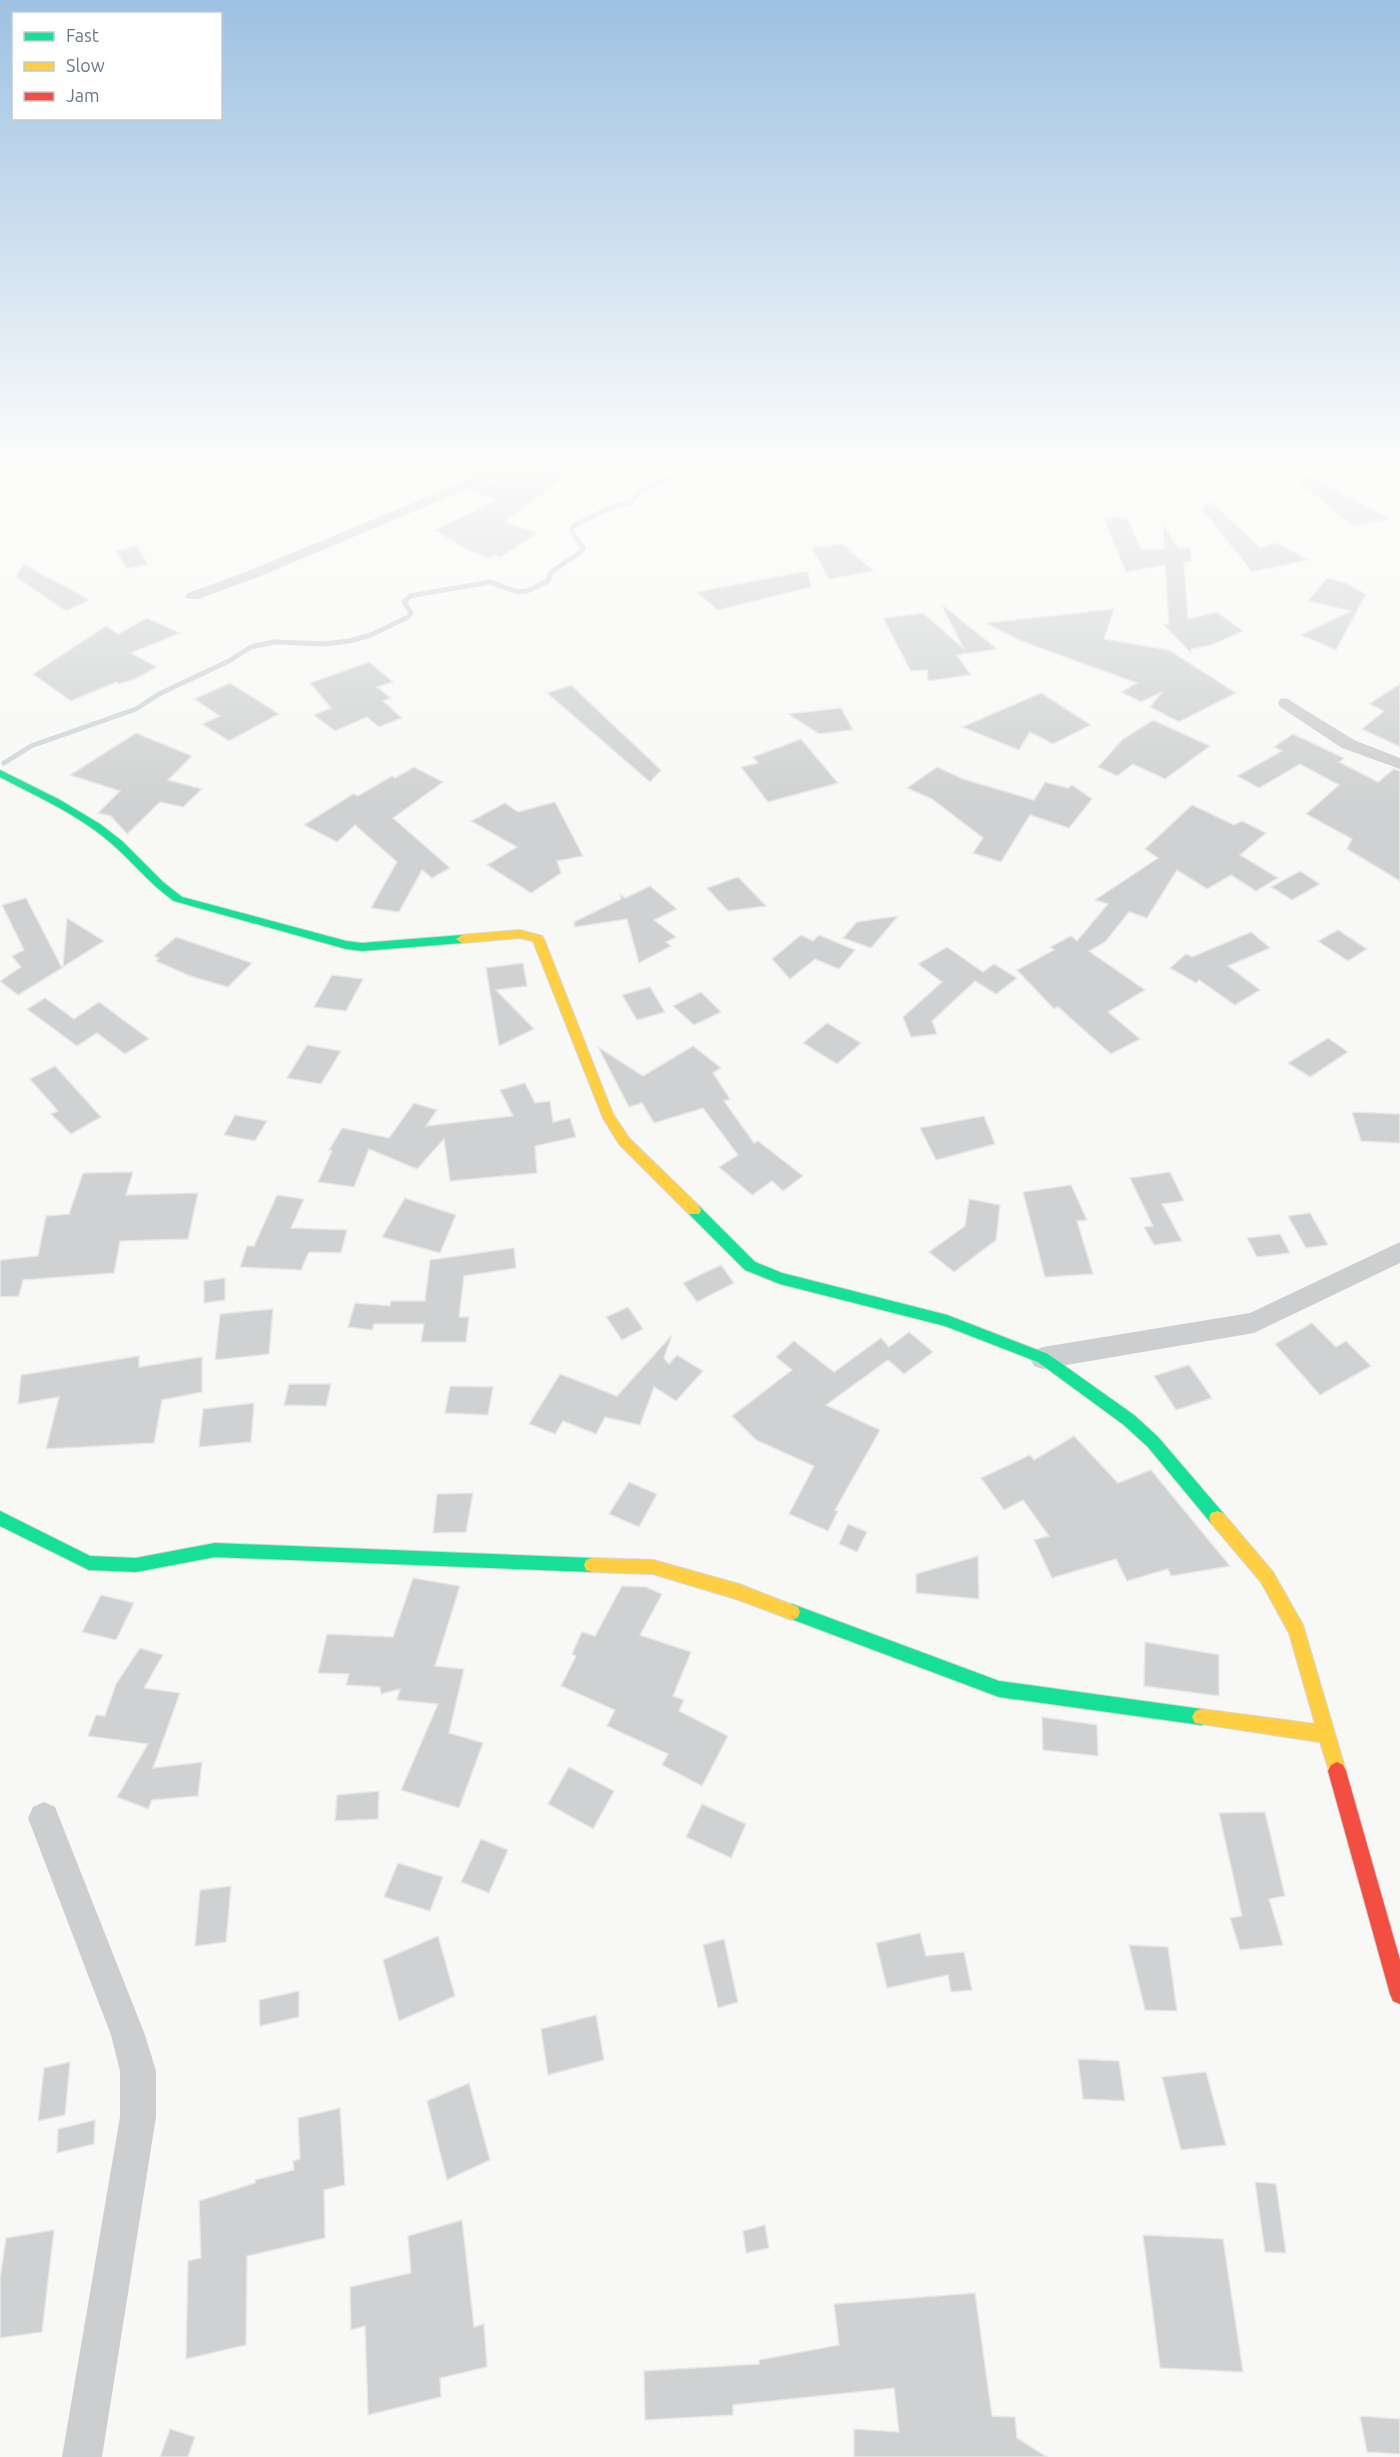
<svg xmlns="http://www.w3.org/2000/svg" width="1400" height="2457" font-family="Ubuntu,sans-serif">
  <style>
    .lines { fill: none; stroke-linecap: round; stroke-linejoin: round }
    .stream { stroke: #cdd4d8; stroke-width: 5 }
    .building { fill: #cfd1d2; stroke: #e8e8e7; stroke-width: 1.5 }
    .fast-casing { stroke: #d5d6d7; stroke-width: 2 }
    .slow-casing { stroke: #d5d6d7; stroke-width: 2 }
    .jam-casing { stroke: #d5d6d7; stroke-width: 2 }
    .street { fill: #cdcecf; fill-rule: evenodd }
    .fast { fill: #16e098; fill-rule: evenodd }
    .slow { fill: #ffcf43; fill-rule: evenodd }
    .jam { fill: #f24e42; fill-rule: evenodd }
  </style>
  <rect width="100%" height="100%" fill="#f8f8f7"/>
  <g class="lines">
    <path class="stream" d="M4,763l27,-17 105,-37 23,-15 70,-33 22,-14 23,-5 50,2 25,-3 22,-6 37,-18 3,-4 -7,-11 6,-6 80,-14 27,10 10,-1 21,-10 3,-9 30,-20 2,-4 -11,-16 1,-6 34,-17 25,-7 7,-9 23,-13 68,-16"/>
  </g>
  <g class="building">
    <path d="M453,464h47l-27,12z"/>
    <path d="M529,464h44v3l-14,5 4,6 -58,44 33,11 -37,24 -7,-2 -5,3 -23,-9 -32,-19 63,-30 -28,-9z"/>
    <path d="M1304,474l87,45 -38,7 -54,-44z"/>
    <path d="M1210,501l51,47 17,-5 30,17 -56,12 -50,-63z"/>
    <path d="M1103,517h24l14,33 23,-1 -1,-25 15,24h12l1,13 -7,1 4,57 29,-7 26,19 -31,14 -21,4v4l-27,-28 5,-1 -4,-59 -39,7z"/>
    <path d="M842,544l32,27 -45,8 -17,-31z"/>
    <path d="M137,546l11,18 -21,5 -11,-18z"/>
    <path d="M23,564l67,36 -24,11 -50,-34z"/>
    <path d="M808,571l3,16 -93,23 -22,-18z"/>
    <path d="M1327,578l19,5 20,11 -30,56 -35,-15 50,-24 -43,-10z"/>
    <path d="M941,604l56,45 -40,6 14,20 -43,6 -1,-11 -16,1 -28,-53 40,-5 41,36z"/>
    <path d="M1114,609l-10,30 65,11 67,43 -57,29 -29,-15 12,-15 -21,10 -20,-10 16,-9 -116,-42 -35,-18z"/>
    <path d="M147,618l33,15 -49,20 26,14 -22,12 -16,5 -3,-2 -45,19 -38,-27 73,-48 12,8z"/>
    <path d="M369,662l24,20 -16,5 14,11 -8,3 19,17 -23,9 -12,-10 -32,14 -21,-16 17,-7 -21,-25z"/>
    <path d="M230,683l49,31 -50,27 -27,-17 18,-8 -26,-17z"/>
    <path d="M1400,684v63l-38,-18 22,-18 -15,-7z"/>
    <path d="M571,685l90,85 -11,12 -103,-89z"/>
    <path d="M1041,693l50,32 -38,19 -23,-12 -11,18 -57,-23z"/>
    <path d="M841,708l12,22 -34,4 -31,-20z"/>
    <path d="M1153,720l57,26 -45,33 -32,-15 -16,12 -19,-9 24,-27z"/>
    <path d="M136,733l56,23 -24,24 34,9 -19,18 -23,-5 -33,32 -16,-18 -13,-3 22,-22 -50,-16z"/>
    <path d="M1293,734l51,24 -5,4 39,20 16,-13 6,2v110l-53,-32 5,-10 -46,-25 33,-29 -39,-21 -41,24 -22,-12 45,-25 -8,-4z"/>
    <path d="M801,739l37,44 -70,19 -27,-35 17,-4 -5,-6z"/>
    <path d="M414,767l29,15 -50,36 57,50 -18,10 -10,-8 -23,42 -28,-4 26,-46 -42,-37 -18,17 -33,-17 49,-31 5,2 34,-20 3,2z"/>
    <path d="M937,767l26,12 71,21 11,-18 23,6 4,-3 20,14 -23,29 -39,-13 -29,47 -28,-9 10,-15 -51,-39 -25,-11z"/>
    <path d="M555,802l28,54 -26,5 4,12 -30,20 -44,-28 30,-18 -46,-26 34,-18 13,9z"/>
    <path d="M1192,805l42,20 8,-4 24,12 -26,22 38,23 -22,13 -25,-16 -24,14 -30,-19 -30,48 -18,-6 -24,30 -16,9 56,39 -37,22 32,27 -29,15 -53,-47 -4,2 -37,-39 37,-20 -4,-3 21,-11 6,5 31,-37 -13,-4 63,-42 -13,-9z"/>
    <path d="M1300,871l20,13 -28,16 -21,-13z"/>
    <path d="M738,877l28,29 -38,5 -21,-23z"/>
    <path d="M650,886l27,23 -23,11 22,17 -10,5 5,4 -32,17 -12,-44 -52,8 -1,-5 47,-23 -1,-5 5,4z"/>
    <path d="M26,898l36,70 -44,27 -18,-14 21,-14 -9,-11 12,-6 -22,-45z"/>
    <path d="M898,916l-27,32 -28,-10 14,-16z"/>
    <path d="M67,918l37,23 -41,26z"/>
    <path d="M1338,930l29,19 -19,12 -30,-20z"/>
    <path d="M1251,932l19,16 -42,18 32,24 -25,15 -36,-25 -3,3 -26,-15 16,-14 6,3z"/>
    <path d="M801,935l12,6 6,-6 36,15 -16,19 -24,-10 -25,20 -18,-20z"/>
    <path d="M176,937l76,26 -24,24 -38,-11 -34,-15 3,-3 -5,-2z"/>
    <path d="M947,947l36,25 11,-8 23,14 -21,16 -21,-13 -43,40 5,13 -26,3 -8,-20 39,-35 -24,-18z"/>
    <path d="M523,963l4,23 -31,4 38,39 -35,17 -13,-78z"/>
    <path d="M332,975l31,4 -17,32 -32,-4z"/>
    <path d="M650,987l15,25 -28,8 -15,-25z"/>
    <path d="M701,992l20,20 -27,13 -21,-19z"/>
    <path d="M45,998l29,21 25,-17 50,37 -24,15 -28,-21 -20,13 -50,-37z"/>
    <path d="M827,1023l34,20 -24,21 -34,-21z"/>
    <path d="M1328,1038l20,14 -38,25 -22,-14z"/>
    <path d="M307,1045l34,6 -20,33 -34,-6z"/>
    <path d="M693,1046l28,22 -8,5 17,26 -6,2 30,42 4,-2 45,35 -20,15 -11,-10 -20,14 -33,-28 19,-12 -35,-47 -49,15 -12,-20 -13,4 -31,-60 45,29z"/>
    <path d="M55,1066l46,51 -30,17 -20,-20 7,-3 -28,-32z"/>
    <path d="M525,1083l10,20 15,-2 3,21 17,-4 6,19 -41,9 2,27 -87,8 -6,-42 -27,30 -48,-20 -15,38 -36,-5 14,-31 -3,-1 13,-22 47,10 25,-35 23,7 -11,16 87,-10 -13,-26z"/>
    <path d="M1352,1112l48,2v29l-39,-2z"/>
    <path d="M235,1115l32,6 -12,20 -31,-6z"/>
    <path d="M984,1116l11,28 -59,16 -16,-32z"/>
    <path d="M133,1172l-7,23 72,-2 -10,46 -68,2 -6,32 -91,7 -4,16 -19,1v-37l38,-4 8,-40 23,-2 14,-41z"/>
    <path d="M1170,1172l14,29 -22,3 20,37 -28,4 -10,-18 9,-1 -23,-48z"/>
    <path d="M1071,1185l16,35 -10,1 16,53 -48,3 -22,-85z"/>
    <path d="M277,1195l27,4 -13,29 56,2 -6,23 -32,-1 -8,18 -61,-3 7,-21h7z"/>
    <path d="M405,1198l51,17 -16,38 -58,-16z"/>
    <path d="M969,1199l31,6 -4,35 -42,32 -25,-20 36,-26z"/>
    <path d="M1310,1213l18,32 -22,3 -18,-32z"/>
    <path d="M1280,1234l10,19 -33,4 -10,-19z"/>
    <path d="M514,1248l2,20 -52,8 -5,41h10l-3,25h-45l3,-18h-50l-2,6 -24,-3 7,-24 35,3 1,-5h34l5,-41z"/>
    <path d="M721,1265l13,18 -37,19 -14,-19z"/>
    <path d="M225,1278v22l-21,3v-22z"/>
    <path d="M628,1307l15,22 -21,11 -16,-23z"/>
    <path d="M273,1309l-4,45 -54,6 5,-46z"/>
    <path d="M1312,1323l24,24 10,-6 25,25 -51,29 -45,-51z"/>
    <path d="M909,1332l24,20 -29,22 -16,-14 -62,45 54,25 -45,80 3,1 -10,20 -39,-17 25,-48 -58,-26 -24,-24 60,-46 -16,-13 18,-16 40,31 47,-34 8,9z"/>
    <path d="M672,1335l-8,23 5,6 8,-9 26,16 -27,30 -22,-14 -14,38 -35,-8 -9,17 -33,-13 -8,13 -26,-10 31,-50 57,22z"/>
    <path d="M139,1356v11l63,-10v35l-40,8 -8,43 -108,6 13,-52 -41,7 3,-29z"/>
    <path d="M1189,1365l23,33 -36,12 -22,-34z"/>
    <path d="M289,1384h42l-5,22 -42,-1z"/>
    <path d="M450,1386l43,1 -5,28 -43,-2z"/>
    <path d="M254,1403l-3,39 -52,5 4,-38z"/>
    <path d="M1074,1436l44,47 33,-13 79,96 -59,10 -3,-7 -41,12 -11,-22 -64,19 -18,-38 15,-4 -26,-36 -19,10 -23,-32 49,-23 4,5z"/>
    <path d="M629,1482l28,12 -18,33 -30,-13z"/>
    <path d="M473,1493l-7,39 -33,1 4,-39z"/>
    <path d="M848,1524l19,8 -10,20 -18,-8z"/>
    <path d="M978,1556l1,43 -63,-6v-19z"/>
    <path d="M413,1578l47,8 -25,80 29,3 -15,64 34,10 -24,65 -58,-18 37,-86 -41,-4 3,-11 -19,5 -1,-7 -34,-2 3,-11 -31,-1 9,-39 66,3z"/>
    <path d="M622,1586l24,1 16,7 -22,41 51,17 -18,44 11,4 -5,11 49,25 -26,50 -40,-21 6,-11 -61,-28 8,-16 -54,-24 15,-30 -4,-2 10,-22 13,4z"/>
    <path d="M101,1595l33,8 -18,37 -34,-8z"/>
    <path d="M1145,1642l74,13v41l-75,-10z"/>
    <path d="M140,1648l23,7 -19,33 36,5 -27,75 49,-6 -4,34 -46,4 -4,9 -31,-12 31,-53 -60,-8 8,-21 9,1 11,-32z"/>
    <path d="M1042,1717l55,8 1,31 -55,-6z"/>
    <path d="M569,1767l45,24 -21,38 -45,-25z"/>
    <path d="M379,1791l-1,28 -43,2 2,-26z"/>
    <path d="M702,1804l44,20 -15,34 -45,-21z"/>
    <path d="M1265,1812l20,84 -16,3 14,46 -43,5 -10,-32 12,-2 -23,-103z"/>
    <path d="M481,1839l27,11 -19,43 -28,-11z"/>
    <path d="M398,1863l45,14 -13,34 -46,-14z"/>
    <path d="M231,1886l-5,56 -31,4 5,-56z"/>
    <path d="M920,1933l6,23 38,-4 8,38 -21,2 -3,-17 -61,13 -11,-45z"/>
    <path d="M438,1936l17,60 -56,25 -16,-61z"/>
    <path d="M724,1939l14,63 -20,6 -15,-63z"/>
    <path d="M1129,1945l39,2 9,64 -32,-1z"/>
    <path d="M299,1991v26l-39,9 -1,-26z"/>
    <path d="M596,2015l8,45 -56,15 -7,-46z"/>
    <path d="M1078,2059l41,2 6,40 -42,-2z"/>
    <path d="M70,2062l-5,53 -27,6 6,-53z"/>
    <path d="M1206,2072l20,73 -45,5 -19,-73z"/>
    <path d="M469,2083l21,77 -43,20 -20,-79z"/>
    <path d="M340,2108l5,77 -21,5 1,48 -78,18 -1,89 -60,14 2,-98 13,-3 -2,-57 56,-18v-3l39,-10 -1,-9 7,-2 -2,-41z"/>
    <path d="M95,2120l-1,24 -37,9 1,-24z"/>
    <path d="M1255,2182l21,2 10,69 -21,-1z"/>
    <path d="M462,2220l12,107 10,-3 3,43 -47,11 1,19 -73,18 -3,-89 -14,4 -1,-43 61,-14 -3,-37z"/>
    <path d="M765,2225l4,23 -23,5 -3,-22z"/>
    <path d="M54,2230l-12,102 -42,6v-59l6,-41z"/>
    <path d="M1143,2235l80,4 20,133 -83,-4z"/>
    <path d="M975,2293l17,123 23,1 2,21 30,19h-193v-28l45,3 -5,-44 -161,17v10l-88,5 -1,-49 115,-7v-4l80,-15 -5,-41z"/>
    <path d="M1360,2416l40,3v35l-33,-2z"/>
    <path d="M170,2429l25,8 -7,20h-28z"/>
  </g>
  <g class="lines">
    <defs>
      <g id="fast">
        <path d="M0,770l60,30 40,24 22,17 41,41 19,15 164,44 16,2 100,-8 6,4 -6,4 -100,8 -16,-2 -172,-48c-26,-18 -44,-43 -69,-63 -32,-26 -69,-42 -105,-61z"/>
        <path d="M694,1205l5,1 56,56 27,11 165,42 101,39 86,61 24,22 65,76 2,5 -2,5 -6,2 -6,-2 -63,-76 -24,-22 -86,-63 -93,-36 -165,-42 -35,-14 -56,-56 -2,-4z"/>
        <path d="M0,1511l90,45 46,2 79,-15 377,15 6,2 2,5 -2,5 -6,2 -377,-15 -79,15 -47,-2 -89,-44z"/>
        <path d="M792,1604l207,77 202,28 6,2 3,6 -3,6 -6,2 -202,-28 -213,-80 -2,-5 2,-5z"/>
      </g>
      <g id="slow">
        <path d="M520,930l22,6 2,3 69,175 16,24 70,68 2,4 -2,4h-10l-70,-70 -16,-26 -70,-177 -13,-3 -58,5 -6,-4 6,-4z"/>
        <path d="M1217,1511l6,2 50,59 30,53 43,146 -3,6 -6,3 -6,-3 -11,-35 -125,-19 -3,-6 3,-6 6,-2 114,15 -26,-91 -28,-51 -50,-59 -2,-5 2,-5z"/>
        <path d="M592,1558l61,2 86,24 59,23 2,5 -2,5 -6,3 -53,-20 -86,-26 -61,-2 -6,-2 -2,-5 2,-5z"/>
      </g>
      <path id="jam" d="M1337,1762l6,3 3,6 54,189v44l-7,-3 -3,-7 -62,-223 3,-6z"/>
    </defs>
    <use href="#fast" class="fast-casing"/>
    <use href="#slow" class="slow-casing"/>
    <use href="#jam" class="jam-casing"/>
    <g class="street">
      <path d="M507,464h20l-271,114 -58,21h-10l-3,-3 3,-3 58,-21z"/>
      <path d="M1286,698l68,42 46,18v11l-58,-21 -62,-41 -2,-4 2,-4z"/>
      <path d="M1400,1242v21l-146,70 -211,36 -9,-3 -4,-8 4,-8 9,-3 207,-34z"/>
      <path d="M44,1802l11,5 90,228 11,36v46l-54,340h-40l58,-340v-46l-9,-36 -83,-217 5,-11z"/>
    </g>
    <use href="#fast" class="fast"/>
    <use href="#slow" class="slow"/>
    <use href="#jam" class="jam"/>
  </g>
  <linearGradient id="sky" x2="0" y2="1"><stop stop-color="#9dc1e2"/><stop offset="0.57" stop-color="#fcfcfb"/><stop offset="1" stop-color="#fcfcfb" stop-opacity="0"/></linearGradient>
  <rect width="1400" height="808" fill="url(#sky)"/>
  <rect x="12" y="12" width="210" height="108" fill="#ffffff" stroke="#c3c9cf" stroke-width="1.5"/>
  <rect x="24" y="32" width="30" height="9" fill="#16e098" stroke="#c3c9cf" stroke-width="1.5"/>
  <text x="66" y="42" font-size="18" fill="#697787">Fast</text>
  <rect x="24" y="62" width="30" height="9" fill="#ffcf43" stroke="#c3c9cf" stroke-width="1.5"/>
  <text x="66" y="72" font-size="18" fill="#697787">Slow</text>
  <rect x="24" y="92" width="30" height="9" fill="#f24e42" stroke="#c3c9cf" stroke-width="1.5"/>
  <text x="66" y="102" font-size="18" fill="#697787">Jam</text>
</svg>
